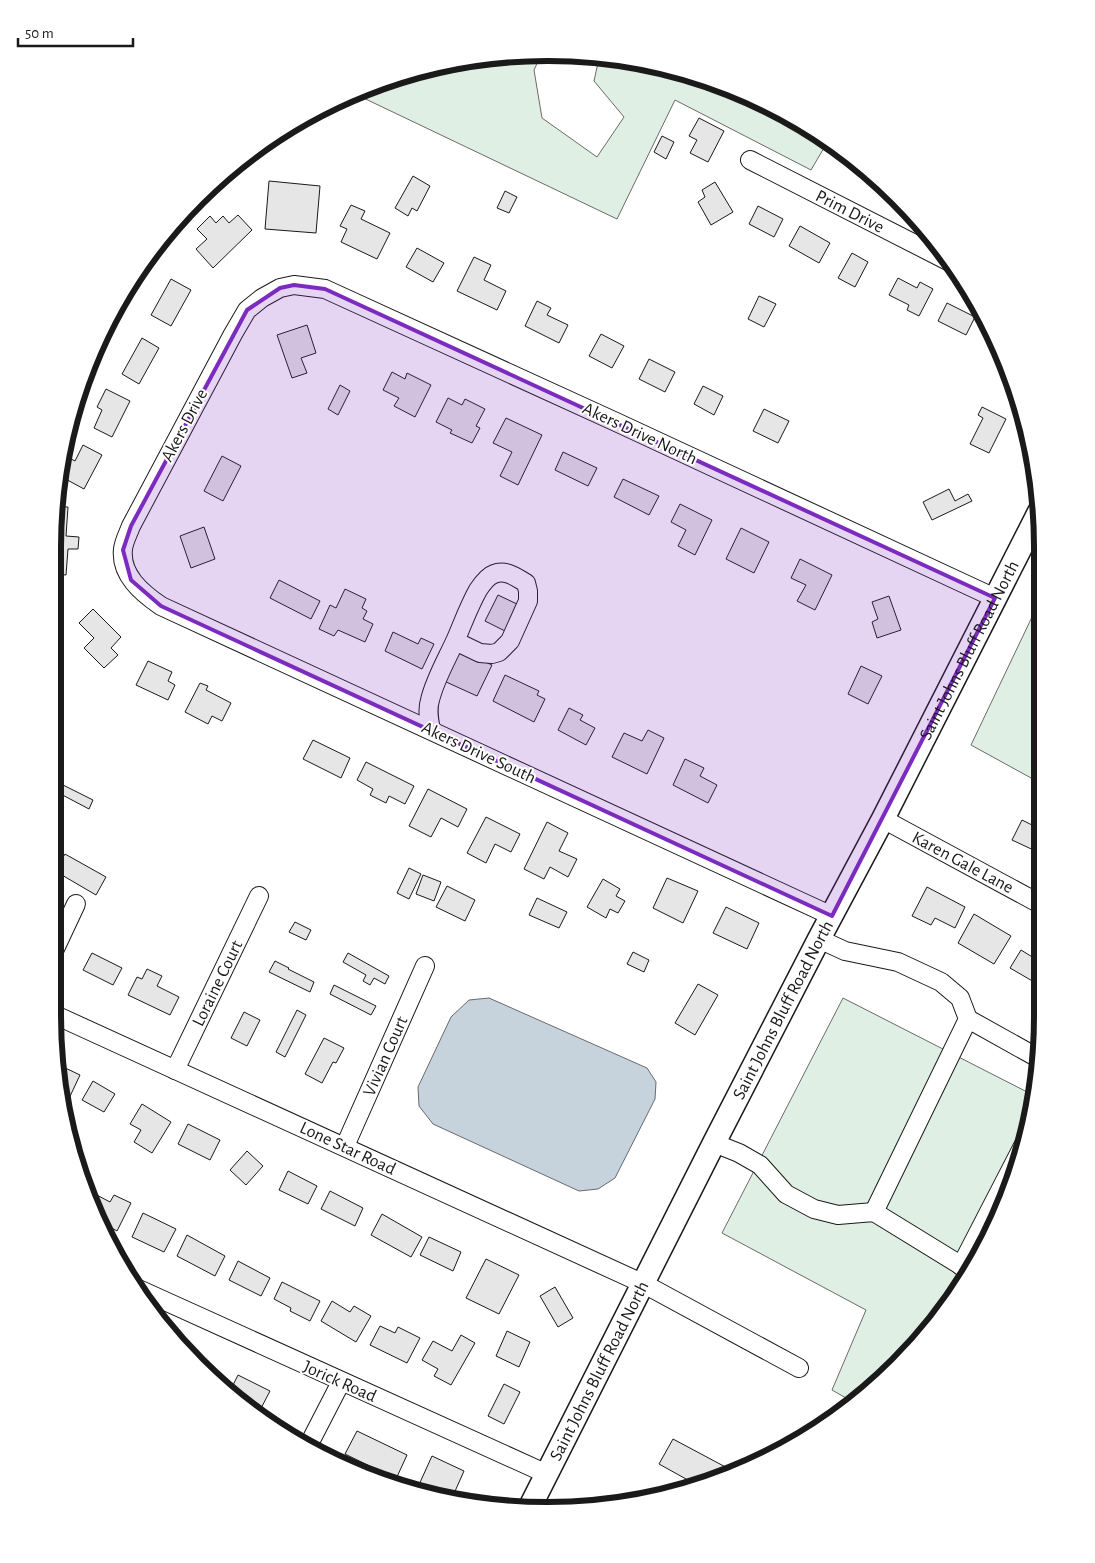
<svg xmlns="http://www.w3.org/2000/svg" width="1095" height="1563" font-family="'Alegreya Sans',sans-serif">
  <style>
    .green { fill: #e0efe3; stroke: #6a6a6a }
    .water { fill: #c6d2dc; stroke: #6a6a6a }
    .building { fill: #e6e6e6; stroke: #1a1a1a }
    .lines { fill: none; stroke-linecap: round; stroke-linejoin: round }
    .minor-casing { stroke: #1a1a1a; stroke-width: 20 }
    .major-casing { stroke: #1a1a1a; stroke-width: 25 }
    .minor { stroke: #fff; stroke-width: 18 }
    .major { stroke: #fff; stroke-width: 22 }
    .marked { fill: #7b2cbf; fill-opacity: 0.2; stroke: #7b2cbf; stroke-width: 4; stroke-linejoin: round }
    .labels { text-anchor: middle; stroke-width: 4; stroke-linejoin: round; paint-order: stroke }
    .street-label { font-size: 18px; fill: #1a1a1a; stroke: #fff }
    .rim { fill: none; stroke: #1a1a1a; stroke-width: 6 }
  </style>
  <rect width="100%" height="100%" fill="#fff"/>
  <g class="green">
    <path d="M542,53l-8,17 8,48 55,39 27,-40 -30,-36 5,-23 45,4 93,28 86,46 5,5 -17,29 -136,-70 -58,119 -264,-126 98,-31z"/>
    <path d="M1042,596v188l-71,-39z"/>
    <path d="M843,998l192,98 -2,16 -28,93 -46,86 -62,75 -44,36 -21,-12 34,-80 -144,-77z"/>
  </g>
  <path class="water" d="M489,998l158,70 9,14 -1,17 -40,79 -17,11 -19,2 -146,-67 -14,-18 -1,-19 33,-70 18,-17z"/>
  <g class="building">
    <path d="M699,118l25,13 -16,31 -18,-9 7,-13 -8,-4z"/>
    <path d="M662,136l12,6 -8,17 -12,-7z"/>
    <path d="M413,176l17,10 -13,25 -5,-3 -4,8 -13,-8z"/>
    <path d="M269,181l51,5 -4,47 -51,-4z"/>
    <path d="M715,182l18,30 -22,13 -13,-23 7,-5 -3,-7z"/>
    <path d="M505,191l12,6 -8,16 -12,-5z"/>
    <path d="M351,205l14,6 -4,8 29,14 -13,26 -36,-17 6,-13 -7,-3z"/>
    <path d="M758,206l25,13 -9,18 -25,-13z"/>
    <path d="M238,215l14,15 -39,38 -17,-19 11,-10 -10,-10 13,-13 6,7 7,-7 6,7z"/>
    <path d="M800,226l30,17 -11,20 -30,-17z"/>
    <path d="M417,248l27,15 -11,19 -27,-15z"/>
    <path d="M852,253l16,9 -13,25 -17,-9z"/>
    <path d="M474,257l17,8 -7,15 22,11 -9,19 -40,-19z"/>
    <path d="M898,278l19,10 3,-6 13,7 -14,27 -12,-6 2,-5 -20,-10z"/>
    <path d="M171,279l20,11 -20,36 -20,-11z"/>
    <path d="M759,296l17,8 -12,23 -16,-8z"/>
    <path d="M537,301l14,7 -4,7 21,10 -9,18 -34,-17z"/>
    <path d="M947,303l28,14 -9,18 -28,-14z"/>
    <path d="M307,325l9,28 -15,5 6,15 -15,5 -15,-43z"/>
    <path d="M601,334l23,12 -12,22 -23,-12z"/>
    <path d="M142,338l17,10 -20,36 -17,-10z"/>
    <path d="M649,359l26,13 -10,20 -26,-13z"/>
    <path d="M392,372l13,7 2,-6 24,12 -16,32 -21,-11 5,-8 -16,-8z"/>
    <path d="M340,385l10,6 -12,24 -10,-6z"/>
    <path d="M703,386l20,10 -9,19 -20,-11z"/>
    <path d="M106,389l24,12 -18,36 -18,-9 8,-18 -5,-3z"/>
    <path d="M448,398l14,7 3,-6 20,10 -9,17 4,2 -8,15 -22,-10 2,-3 -16,-8z"/>
    <path d="M982,407l24,12 -17,34 -19,-9 13,-26 -5,-3z"/>
    <path d="M764,409l25,12 -11,22 -25,-12z"/>
    <path d="M506,418l36,17 -24,50 -18,-9 12,-24 -19,-9z"/>
    <path d="M83,445l19,10 -18,34 -24,-13 2,-22 13,7z"/>
    <path d="M563,452l34,16 -9,18 -33,-16z"/>
    <path d="M222,456l19,10 -18,35 -19,-10z"/>
    <path d="M623,479l36,17 -10,19 -35,-18z"/>
    <path d="M949,489l6,12 13,-7 4,7 -40,19 -9,-18z"/>
    <path d="M680,504l32,16 -17,35 -17,-9 8,-16 -15,-8z"/>
    <path d="M57,507h11l-2,29 13,1 -1,12h-10l-2,26 -13,-1v-27z"/>
    <path d="M204,527l11,32 -24,9 -11,-32z"/>
    <path d="M741,528l28,14 -15,31 -28,-14z"/>
    <path d="M800,559l32,16 -17,35 -18,-9 9,-16 -15,-7z"/>
    <path d="M279,580l41,21 -9,18 -41,-21z"/>
    <path d="M345,589l21,10 -4,9 5,3 -4,8 10,5 -8,18 -27,-12 -4,6 -15,-7 11,-24 6,3z"/>
    <path d="M498,595l21,10 -12,27 -22,-11z"/>
    <path d="M889,596l12,34 -24,8 -5,-16 6,-3 -6,-17z"/>
    <path d="M93,609l28,28 -10,11 7,7 -14,13 -20,-20 10,-10 -15,-15z"/>
    <path d="M393,632l25,12 3,-6 13,6 -12,25 -37,-18z"/>
    <path d="M459,650l33,15 -15,31 -33,-15z"/>
    <path d="M148,661l24,11 -4,9 7,4 -7,15 -32,-15z"/>
    <path d="M861,666l21,10 -14,28 -20,-10z"/>
    <path d="M505,675l34,16 -2,4 8,4 -11,23 -41,-21z"/>
    <path d="M200,683l8,3 -2,4 25,13 -9,18 -10,-5 -4,8 -23,-12z"/>
    <path d="M569,708l14,7 -3,5 15,8 -9,17 -28,-15z"/>
    <path d="M648,730l16,8 -17,36 -35,-17 12,-24 18,8z"/>
    <path d="M313,740l37,18 -9,20 -38,-19z"/>
    <path d="M685,759l19,9 -4,8 17,9 -9,18 -35,-18z"/>
    <path d="M366,762l48,24 -9,18 -16,-8 -3,7 -16,-8 3,-6 -16,-9z"/>
    <path d="M53,780l40,20 -4,9 -36,-19z"/>
    <path d="M428,789l39,20 -9,18 -17,-9 -10,19 -22,-11z"/>
    <path d="M486,817l34,17 -9,18 -16,-8 -9,19 -19,-10z"/>
    <path d="M1022,820l20,10v24l-30,-14z"/>
    <path d="M547,822l21,11 -9,18 18,8 -9,18 -18,-10 -6,12 -20,-10z"/>
    <path d="M65,854l41,23 -10,18 -41,-24z"/>
    <path d="M409,868l12,6 -12,25 -12,-6z"/>
    <path d="M423,875l18,7 -7,19 -18,-7z"/>
    <path d="M667,878l31,13 -15,32 -30,-15z"/>
    <path d="M603,879l17,10 -4,7 9,5 -7,12 -8,-4 -4,9 -19,-11z"/>
    <path d="M447,886l28,14 -10,21 -29,-14z"/>
    <path d="M927,887l38,20 -10,21 -20,-10 -4,7 -19,-9z"/>
    <path d="M537,898l30,14 -8,16 -30,-13z"/>
    <path d="M726,907l33,16 -12,26 -34,-16z"/>
    <path d="M974,914l37,22 -17,28 -36,-21z"/>
    <path d="M295,922l16,8 -5,10 -17,-8z"/>
    <path d="M1021,950l21,13v21l-1,2 -31,-18z"/>
    <path d="M633,952l16,8 -5,12 -17,-8z"/>
    <path d="M92,953l30,15 -9,17 -30,-15z"/>
    <path d="M348,953l41,23 -4,8 -11,-6 -4,7 -7,-4 3,-6 -23,-13z"/>
    <path d="M275,961l14,7 -1,1 26,13 -4,10 -41,-20z"/>
    <path d="M147,969l15,7 -5,10 22,11 -9,18 -42,-20 9,-18 5,2z"/>
    <path d="M698,984l20,11 -23,40 -20,-12z"/>
    <path d="M334,985l42,21 -5,9 -41,-21z"/>
    <path d="M297,1010l9,5 -21,42 -9,-5z"/>
    <path d="M244,1012l16,8 -13,26 -16,-8z"/>
    <path d="M324,1038l20,10 -8,15 -3,-1 -11,21 -17,-9z"/>
    <path d="M59,1065l21,10 -15,32z"/>
    <path d="M93,1081l22,13 -11,18 -22,-12z"/>
    <path d="M142,1104l29,18 -19,31 -18,-11 7,-12 -11,-6z"/>
    <path d="M188,1124l32,16 -10,20 -32,-16z"/>
    <path d="M247,1151l16,15 -17,19 -16,-15z"/>
    <path d="M288,1171l29,15 -9,18 -29,-14z"/>
    <path d="M330,1191l33,17 -8,18 -34,-17z"/>
    <path d="M91,1192l19,10 4,-7 17,8 -14,28 -18,-10 -11,-22z"/>
    <path d="M143,1213l33,16 -12,23 -32,-15z"/>
    <path d="M382,1214l40,23 -11,20 -40,-22z"/>
    <path d="M187,1235l38,21 -10,20 -38,-20z"/>
    <path d="M429,1237l32,15 -8,19 -33,-16z"/>
    <path d="M486,1259l33,16 -20,39 -33,-16z"/>
    <path d="M238,1261l32,17 -9,18 -32,-16z"/>
    <path d="M282,1282l38,19 -10,20 -20,-10 1,-3 -17,-9z"/>
    <path d="M555,1287l18,31 -15,9 -18,-31z"/>
    <path d="M332,1301l18,11 4,-6 17,10 -15,26 -35,-21z"/>
    <path d="M380,1326l15,7 3,-6 22,11 -13,25 -37,-18z"/>
    <path d="M507,1331l23,11 -11,25 -23,-11z"/>
    <path d="M461,1335l14,8 -24,42 -17,-9 4,-7 -16,-9 11,-19 19,10z"/>
    <path d="M188,1349l17,9 -3,8z"/>
    <path d="M238,1375l32,16 -13,25 -9,-8 1,-3 -20,-12z"/>
    <path d="M504,1384l16,8 -16,32 -16,-8z"/>
    <path d="M357,1431l50,24 -11,24 -51,-25z"/>
    <path d="M673,1439l60,32 -38,13 -36,-20z"/>
    <path d="M432,1456l32,15 -12,27 -35,-9z"/>
  </g>
  <g class="lines">
    <defs>
      <g id="minor">
        <path d="M750,160l200,102"/>
        <path d="M431,730c-2,-10 -4,-20 -1,-30 5,-21 17,-41 26,-61 7,-16 13,-33 22,-49 4,-6 10,-14 16,-16 12,-5 23,4 32,9l2,8v10l-18,40 -11,11 -7,2 -12,-1 -25,-12"/>
        <path d="M883,819l159,86"/>
        <path d="M832,916l-671,-310c-19,-13 -41,-31 -38,-57 1,-8 5,-15 8,-23l102,-192 14,-24 15,-12 18,-10 14,-3 31,4 291,133 379,176"/>
        <path d="M819,939l26,12 53,11 43,20 19,16 8,21 -94,193"/>
        <path d="M53,953l23,-49"/>
        <path d="M53,1014l591,270 155,84"/>
        <path d="M968,1019l70,39"/>
        <path d="M175,1070l84,-174"/>
        <path d="M714,1143l25,10 21,12 26,29 28,15 24,6 36,-3 96,59"/>
        <path d="M345,1146l80,-180"/>
        <path d="M961,1266l62,-120"/>
        <path d="M134,1287l413,187"/>
        <path d="M308,1446l33,-64"/>
      </g>
      <g id="major">
        <path id="s1" d="M529,1509l185,-366 105,-204 64,-120 156,-307"/>
      </g>
    </defs>
    <use href="#minor" class="minor-casing"/>
    <use href="#major" class="major-casing"/>
    <use href="#minor" class="minor"/>
    <use href="#major" class="major"/>
  </g>
  <path class="marked" d="M294,285l31,4 670,309 -163,318 -671,-310 -30,-26 -8,-30 8,-24 116,-216 33,-22z"/>
  <g class="labels">
    <g class="street-label">
      <text transform="translate(850 211) rotate(27)" y="6">Prim Drive</text>
      <text transform="translate(184 425) rotate(-62)" y="6">Akers Drive</text>
      <text transform="translate(640 433) rotate(25)" y="6">Akers Drive North</text>
      <text dy="6" stroke="none"><textPath href="#s1" startOffset="965">Saint Johns Bluff Road North</textPath></text>
      <text transform="translate(479 752) rotate(25)" y="6">Akers Drive South</text>
      <text transform="translate(963 862) rotate(28)" y="6">Karen Gale Lane</text>
      <text transform="translate(217 983) rotate(-64)" y="6">Loraine Court</text>
      <text dy="6" stroke="none"><textPath href="#s1" startOffset="560">Saint Johns Bluff Road North</textPath></text>
      <text transform="translate(385 1056) rotate(-66)" y="6">Vivian Court</text>
      <text transform="translate(348 1148) rotate(25)" y="6">Lone Star Road</text>
      <text dy="6" stroke="none"><textPath href="#s1" startOffset="155">Saint Johns Bluff Road North</textPath></text>
      <text transform="translate(340 1381) rotate(24)" y="6">Jorick Road</text>
    </g>
  </g>
  <path d="M0 0H1095V1563H0ZM547 61H548A486 486 0 0 1 1034 547V1016A486 486 0 0 1 548 1502H547A486 486 0 0 1 61 1016V547A486 486 0 0 1 547 61Z" fill="#fff" fill-rule="evenodd"/>
  <path class="rim" d="M547 61H548A486 486 0 0 1 1034 547V1016A486 486 0 0 1 548 1502H547A486 486 0 0 1 61 1016V547A486 486 0 0 1 547 61Z"/>
  <path d="M18 38v8h115v-8" fill="none" stroke="#1a1a1a" stroke-width="2.5"/>
  <text x="25" y="38" font-size="15" fill="#1a1a1a" stroke="#ffffff" stroke-width="4" paint-order="stroke">50 m</text>
</svg>
